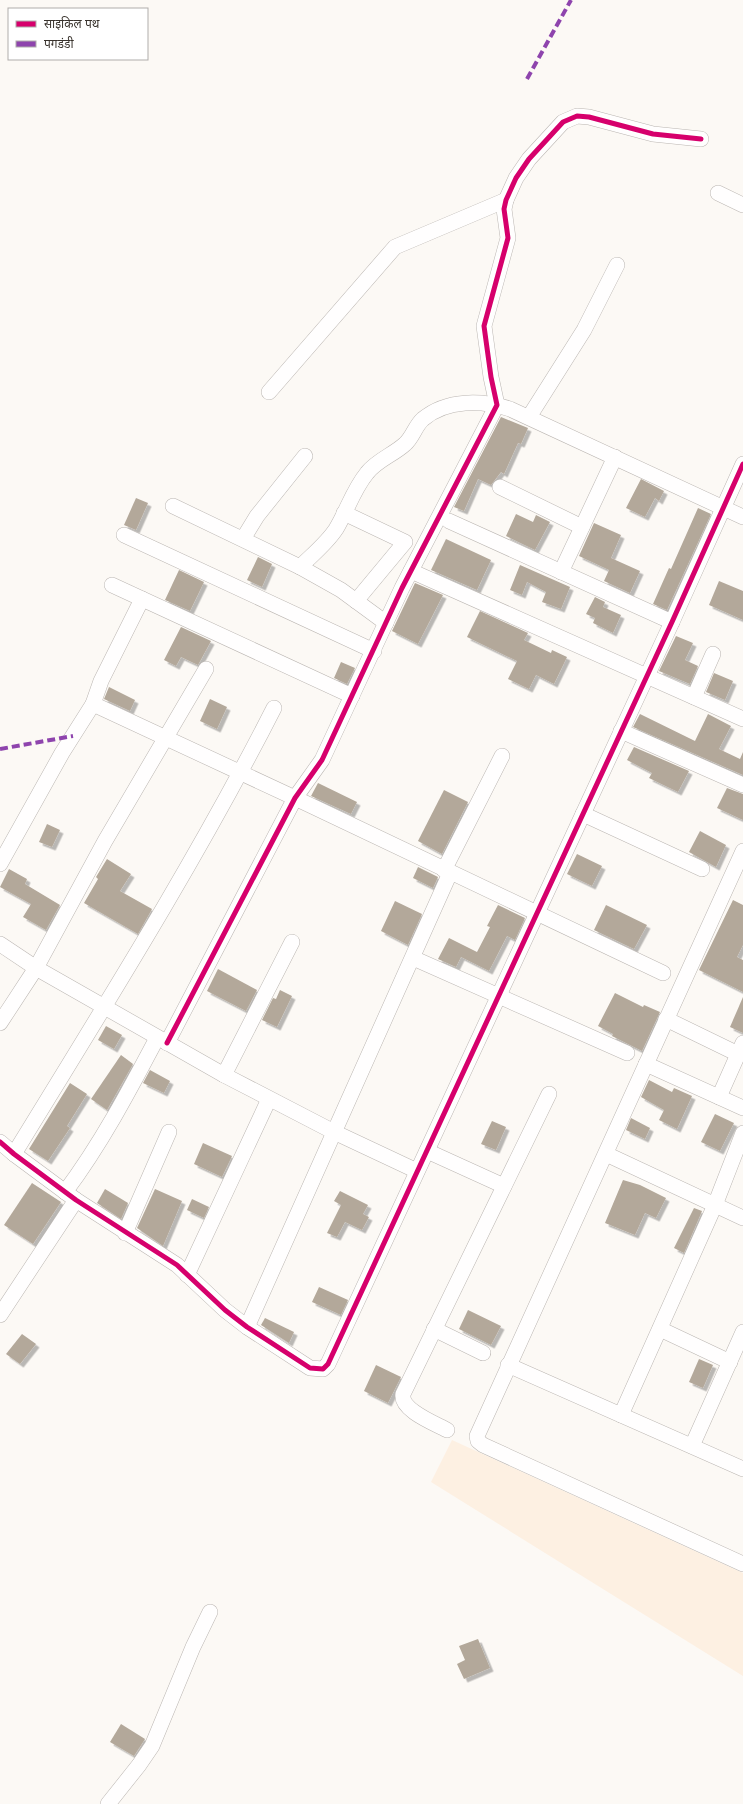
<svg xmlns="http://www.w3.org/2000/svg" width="743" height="1804" font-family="Helvetica,'Noto Sans Devanagari',sans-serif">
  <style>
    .green { fill: #fdf0e2 }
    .building { fill: #b3a89a; filter: url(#shadow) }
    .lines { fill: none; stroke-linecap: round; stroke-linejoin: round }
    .minor-casing { stroke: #bbb6b2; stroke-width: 16 }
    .minor { stroke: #fffefe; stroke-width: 15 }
    .quiet { stroke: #8e44ad; stroke-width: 4; stroke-dasharray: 8 4; stroke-linecap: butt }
    .cycleway-casing { stroke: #fff; stroke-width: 8 }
    .cycleway { stroke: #d6006c; stroke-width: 5 }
  </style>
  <defs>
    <filter id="shadow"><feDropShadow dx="3.5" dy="3.5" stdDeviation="0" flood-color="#0004"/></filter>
  </defs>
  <rect width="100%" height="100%" fill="#fcf9f5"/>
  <path class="green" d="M452,1440l291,133v103l-312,-194z"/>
  <g class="building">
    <path d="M501,417l27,11 -7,16 -3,-1 -14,31 -3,-2 -10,13 -13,-6 -14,32 -10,-4z"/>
    <path d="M641,479l23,12 -5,10 -4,-3 -10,19 -19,-9z"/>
    <path d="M136,498l12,5 -12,27 -12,-5z"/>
    <path d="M698,508l13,6 -44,96 -14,-6 16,-36 2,1z"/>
    <path d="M516,514l17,8 3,-7 14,7 -15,28 -29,-14z"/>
    <path d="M594,523l27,12 -10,23 29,13 -10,22 -26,-12 5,-11 -30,-14z"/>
    <path d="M446,539l45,21 -14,30 -46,-20z"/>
    <path d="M258,557l14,7 -10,23 -15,-7z"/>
    <path d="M520,565l50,22 -9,22 -19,-7 4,-10 -19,-10 -5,13 -12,-5z"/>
    <path d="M179,570l25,12 -14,29 -25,-11z"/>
    <path d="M719,581l24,10v29l-34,-15z"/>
    <path d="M415,583l28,12 -25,49 -26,-13z"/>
    <path d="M595,597l10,5 -2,5 18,8 -8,18 -20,-10 2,-5 -9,-4z"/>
    <path d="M480,611l48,22 -4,7 27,13 1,-3 15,7 -13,27 -18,-9 -7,14 -21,-10 9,-18 -50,-24z"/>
    <path d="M181,627l30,14 -13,24 -17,-8 -5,9 -12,-6z"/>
    <path d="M676,636l17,7 -8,17 13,6 -8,18 -31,-13z"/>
    <path d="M341,662l14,6 -8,16 -13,-6z"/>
    <path d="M714,673l19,8 -8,19 -19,-8z"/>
    <path d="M109,687l26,13 -5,11 -26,-12z"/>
    <path d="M210,699l17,8 -10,22 -17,-8z"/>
    <path d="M640,714l55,27 13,-27 23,12 -12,23 21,10 3,-7v23l-110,-48z"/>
    <path d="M634,747l55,24 -11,21 -29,-14 3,-5 -25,-13z"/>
    <path d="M318,783l39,19 -6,12 -40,-18z"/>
    <path d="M727,788l16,6v26l-26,-12z"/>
    <path d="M444,790l24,12 -26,52 -24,-13z"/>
    <path d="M47,824l13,6 -8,17 -13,-5z"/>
    <path d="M700,831l26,14 -10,22 -27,-15z"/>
    <path d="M577,854l25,12 -10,20 -25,-12z"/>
    <path d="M107,859l24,15 -11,17 32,18 -14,25 -54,-31 14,-24 -2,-2z"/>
    <path d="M418,867l20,10 -5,11 -20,-10z"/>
    <path d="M9,869l18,10 -2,5 35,21 -14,25 -23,-13 8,-13 -31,-17z"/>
    <path d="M733,900l10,5v40l-6,12 6,3v32l-44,-22z"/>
    <path d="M395,901l27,13 -14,31 -27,-14z"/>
    <path d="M498,905l27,13 -10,22 -8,-4 -18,35 -28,-14 -5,10 -18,-8 11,-21 28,14 13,-25 -3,-1z"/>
    <path d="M606,905l41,20 -13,24 -40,-19z"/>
    <path d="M218,969l39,21 -11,21 -39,-20z"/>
    <path d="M280,990l12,6 -15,31 -15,-7 11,-22 3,1z"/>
    <path d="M615,993l28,14 1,-2 16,7 -18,39 -30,-15 1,-2 -15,-8z"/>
    <path d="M743,997v36l-13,-6z"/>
    <path d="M106,1026l16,9 -8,14 -16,-9z"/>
    <path d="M121,1055l12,9 -26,46 -16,-11z"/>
    <path d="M150,1070l20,11 -6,12 -21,-10z"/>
    <path d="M649,1080l23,12 2,-4 18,8 -15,33 -18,-9 5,-10 -23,-13z"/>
    <path d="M70,1083l17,11 -20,32 3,2 -22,33 -19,-12z"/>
    <path d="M715,1114l19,9 -14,28 -19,-9z"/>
    <path d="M631,1118l19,10 -5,11 -19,-9z"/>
    <path d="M492,1121l14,6 -10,23 -15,-6z"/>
    <path d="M203,1143l29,13 -10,21 -28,-13z"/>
    <path d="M623,1180l17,5 26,13 -10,20 -11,-5 -10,22 -30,-12z"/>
    <path d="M32,1183l29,19 -28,42 -29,-19z"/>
    <path d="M105,1189l23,14 -7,16 -24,-16z"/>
    <path d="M155,1189l27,12 -19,45 -26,-18z"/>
    <path d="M340,1191l28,14 -5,9 6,3 -7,13 -17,-8 -8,15 -10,-4 14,-28 -7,-4z"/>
    <path d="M192,1199l17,8 -5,11 -17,-8z"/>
    <path d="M694,1208l8,3 -18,42 -10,-5z"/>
    <path d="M319,1287l29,13 -7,15 -29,-13z"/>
    <path d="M468,1310l33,16 -10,19 -32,-16z"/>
    <path d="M265,1318l29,14 -5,11 -28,-18z"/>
    <path d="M22,1334l14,10 -16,20 -14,-10z"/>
    <path d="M699,1359l14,6 -10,23 -14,-6z"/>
    <path d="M376,1365l25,12 -13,26 -24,-12z"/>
    <path d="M478,1639l12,29 -26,11 -7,-15 8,-4 -6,-14z"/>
    <path d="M121,1724l24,15 -11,17 -24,-14z"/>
  </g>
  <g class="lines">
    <defs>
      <g id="minor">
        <path d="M718,193l25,12"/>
        <path d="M269,392l126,-145 111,-47"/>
        <path d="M529,417l55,-87 33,-65"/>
        <path d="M500,487l82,40"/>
        <path d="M173,506l127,61 41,23 45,33"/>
        <path d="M344,513l61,29 -49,59"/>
        <path d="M449,521l223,101"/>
        <path d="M124,535l250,116"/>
        <path d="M243,539l14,-23 48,-60"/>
        <path d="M300,567c12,-12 27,-24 36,-38 11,-18 17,-39 31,-56 10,-13 26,-18 38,-29 8,-7 10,-18 18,-25 24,-20 59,-19 87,-10l233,108"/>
        <path d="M411,571l332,148"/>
        <path d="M561,572l54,-115"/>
        <path d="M112,585l240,111"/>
        <path d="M694,697l19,-43"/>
        <path d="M93,704l202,94 368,175"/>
        <path d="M621,731l122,54"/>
        <path d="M583,814l119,55"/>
        <path d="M743,851l-266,585 1,5 5,4 260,119"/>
        <path d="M0,864l62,-111 31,-49 8,-23 41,-82"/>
        <path d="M444,870l58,-114"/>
        <path d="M0,944l36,24 188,107 110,57 83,39"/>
        <path d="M413,958l214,95"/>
        <path d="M666,1019l72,35"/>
        <path d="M0,1023l36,-55 69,-127 101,-172"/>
        <path d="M167,1043l128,-245 27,-38 80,-172 95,-183 -6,-28 -7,-51 24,-88 -4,-29 2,-9 10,-22 13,-19 34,-37 14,-6 12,1 64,17 48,5"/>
        <path d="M646,1064l97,44"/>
        <path d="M224,1075l68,-133"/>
        <path d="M719,1097l24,-54"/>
        <path d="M0,1142l14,12 62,46 101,65 48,45 22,17 63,41 13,1 5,-5 344,-742 71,-158"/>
        <path d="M427,1151l77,35"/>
        <path d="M14,1154c90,-147 182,-293 260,-446"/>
        <path d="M606,1154l137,64"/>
        <path d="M65,1192c36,-48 64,-101 92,-154"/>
        <path d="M125,1233l44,-101"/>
        <path d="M187,1275l82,-176"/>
        <path d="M0,1315l76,-115"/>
        <path d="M247,1327l203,-454"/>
        <path d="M434,1329l49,24"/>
        <path d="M660,1329l70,33"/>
        <path d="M508,1365l235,104"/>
        <path d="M621,1415l94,-210 28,-72"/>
        <path d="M447,1430c-13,-7 -47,-20 -44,-36l146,-300"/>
        <path d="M692,1446l51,-114"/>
        <path d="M108,1804l31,-39 13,-19 41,-99 17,-35"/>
      </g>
    </defs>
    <use href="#minor" class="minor-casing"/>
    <use href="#minor" class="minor"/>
    <g class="quiet">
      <path d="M527,79l44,-79"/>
      <path d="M0,749l73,-13"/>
    </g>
    <defs>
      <g id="cycleway">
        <path d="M167,1043l128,-245 27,-38 80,-172 95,-183 -6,-28 -7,-51 24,-88 -4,-29 2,-9 10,-22 13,-19 34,-37 14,-6 12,1 64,17 48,5"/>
        <path d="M0,1142l14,12 62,46 101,65 48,45 22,17 63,41 13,1 5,-5 344,-742 71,-158"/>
      </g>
    </defs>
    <use href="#cycleway" class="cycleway-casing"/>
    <use href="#cycleway" class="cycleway"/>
  </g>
  <rect x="8" y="8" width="140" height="52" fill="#ffffff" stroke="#afadab"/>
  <rect x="16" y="21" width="20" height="6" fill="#d6006c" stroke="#afadab"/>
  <text x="44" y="28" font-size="12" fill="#38322c">साइकिल पथ</text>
  <rect x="16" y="41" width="20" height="6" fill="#8e44ad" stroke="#afadab"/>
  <text x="44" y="48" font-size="12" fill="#38322c">पगडंडी</text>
</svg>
